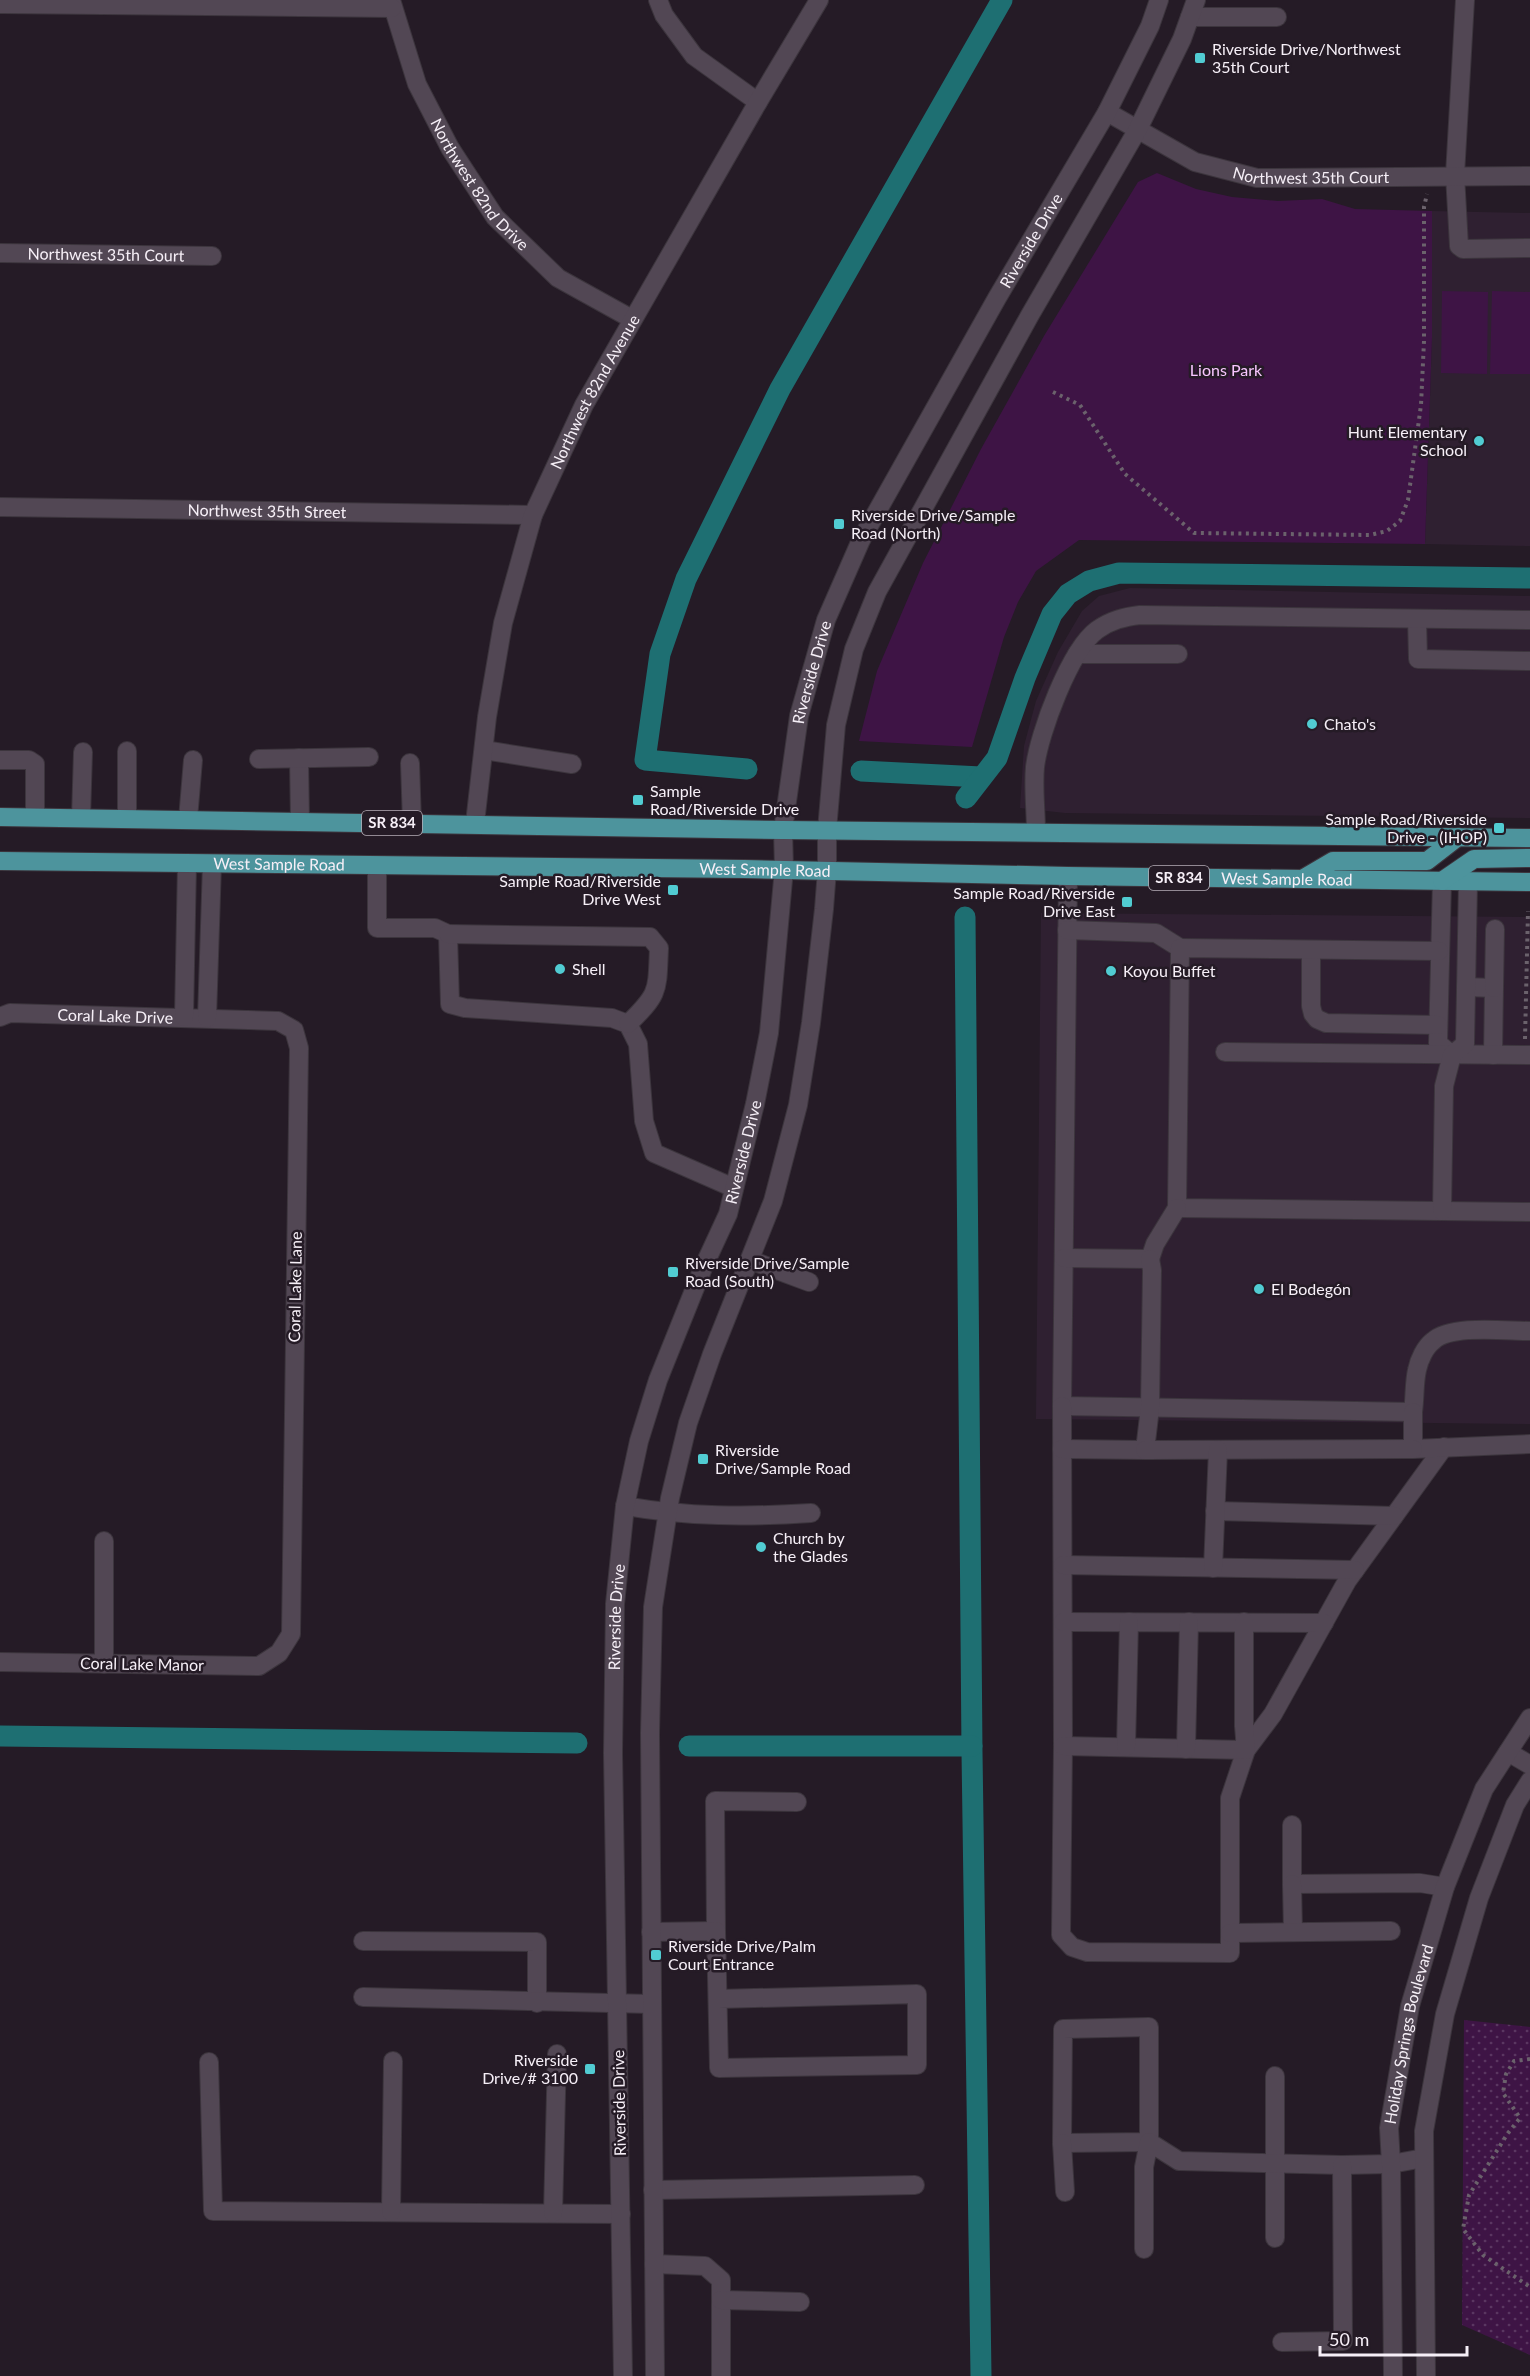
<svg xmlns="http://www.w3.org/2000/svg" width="1530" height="2376" font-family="Lato,sans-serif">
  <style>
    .built { fill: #2f2031 }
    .grass { fill: url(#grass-dots) }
    .green { fill: #3e1445 }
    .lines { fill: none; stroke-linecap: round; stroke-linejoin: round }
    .canal { stroke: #1e6f72; stroke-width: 21 }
    .minor-casing { stroke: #3c353d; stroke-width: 20 }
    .major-casing { stroke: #3c353d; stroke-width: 20 }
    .path { stroke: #6b626c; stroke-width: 4; stroke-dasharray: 3 4.5; stroke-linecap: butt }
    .minor { stroke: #524754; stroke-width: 18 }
    .major { stroke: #4d949d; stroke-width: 18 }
    .poi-dot { fill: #51ccd2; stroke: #251b26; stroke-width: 2 }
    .labels { text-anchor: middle; stroke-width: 5; stroke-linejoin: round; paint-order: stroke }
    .shield { fill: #251b26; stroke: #b7afb8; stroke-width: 1.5 }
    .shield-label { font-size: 15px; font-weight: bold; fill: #f6eff7 }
    .poi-label { font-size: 16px; fill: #f6eff7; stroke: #251b26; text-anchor: start }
    .street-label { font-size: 16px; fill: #f6eff7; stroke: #251b26 }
    .park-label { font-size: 16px; fill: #f8c6ff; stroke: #251b26 }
  </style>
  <defs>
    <pattern id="grass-dots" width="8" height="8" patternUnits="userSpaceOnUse" patternTransform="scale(1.5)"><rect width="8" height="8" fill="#3e1445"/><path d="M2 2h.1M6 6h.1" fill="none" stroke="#5a3661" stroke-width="1.8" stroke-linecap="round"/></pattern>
  </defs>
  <rect width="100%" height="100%" fill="#251b26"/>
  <g class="built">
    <path d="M1432,211l98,2v333l-105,-2 7,-206z"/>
    <path d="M1130,588l400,8v222l-465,-5 -45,-5 4,-62 12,-45 22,-49 24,-41 17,-15z"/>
    <path d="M1041,913l489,4v507l-494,-5z"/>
  </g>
  <path class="grass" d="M1464,2020l66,7v328l-68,-30z"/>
  <g class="green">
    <path d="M1157,173l39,16 36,8 46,4 44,-2 33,10 77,2v127l-7,206 -346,-4 -43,31 -18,31 -14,35 -32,110 -113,-6 18,-70 46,-108 58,-114 63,-113 94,-154z"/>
    <path d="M1442,291l46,1 -1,82 -46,-1z"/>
    <path d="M1492,291l38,1v82h-40z"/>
  </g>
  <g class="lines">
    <g class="canal">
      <path d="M747,769l-102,-9 15,-106 26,-75 94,-190 222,-389"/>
      <path d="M861,771l120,6"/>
      <path d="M966,798l31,-40 28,-80 27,-64 16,-20 21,-13 30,-8 411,5"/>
      <path d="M965,917l7,835 9,624"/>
      <path d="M0,1736l577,7"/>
      <path d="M689,1746h283"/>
    </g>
    <defs>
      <g id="minor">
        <path id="s1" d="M391,0l26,84 33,64 45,69 63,61 74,41"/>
        <path d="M658,0l6,15 30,41 64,46"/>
        <path d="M1465,0l-10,175 4,71 4,3 67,-1"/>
        <path d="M0,4l392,4"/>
        <path d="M1190,17h87"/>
        <path id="s2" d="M1107,112l88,50 62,16 273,-2"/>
        <path id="s3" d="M0,253l212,3"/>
        <path id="s4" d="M0,507l533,8"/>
        <path d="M1417,619l1,40 112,2"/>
        <path d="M1077,654h101"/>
        <path d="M484,750l88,14"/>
        <path d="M299,758l1,63"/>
        <path d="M259,759l110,-2"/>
        <path d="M0,760h29l6,4v53"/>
        <path d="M410,763l2,60"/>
        <path d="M81,818l2,-66"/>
        <path d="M127,819v-68"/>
        <path d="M188,819l5,-59"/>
        <path id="s5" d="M475,823l12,-106 16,-94 30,-108 51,-110 174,-303 61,-102"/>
        <path d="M1036,832c0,-21 -3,-44 -1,-65 4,-34 35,-117 62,-137 14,-10 27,-13 43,-15l390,5"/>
        <path d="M377,866v62h58l13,6 2,70 15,4 147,10 16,6 10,20 6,77 10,32 80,35"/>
        <path d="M1068,876l-6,530 351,6c2,-14 1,-29 4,-42 2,-10 8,-23 16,-29 18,-17 73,-10 97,-10"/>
        <path d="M1442,881l-4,162 14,12"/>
        <path d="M1067,930l89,3 24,15"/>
        <path d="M448,934l202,3 9,11c-2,43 1,45 -31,76"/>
        <path d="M1311,950v56l2,8 4,5 9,4 112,2"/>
        <path d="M1439,951l-259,-3 -3,260 353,4"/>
        <path d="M1466,987l28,1 -1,67"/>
        <path d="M1494,988l1,-59"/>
        <path id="s6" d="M0,1017l10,-4 268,8 16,9 5,18 -8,586 -12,19 -20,13 -259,-4"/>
        <path d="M184,1017l3,-153"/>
        <path d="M207,1018l5,-154"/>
        <path d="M1225,1052l305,3"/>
        <path d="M1442,1211l2,-125 8,-31 13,-11 3,-162"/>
        <path d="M1064,1258l86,1 5,-15 22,-36"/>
        <path d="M750,1260l59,22"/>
        <path d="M1062,1406l1,340 -2,189 11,12 15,5 143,1v-155l16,-48 27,-36 74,-133 97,-134"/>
        <path d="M1413,1412v37l117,-5"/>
        <path d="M1062,1449l83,1 5,-42 2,-138 -2,-11"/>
        <path d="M1145,1450l268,-1"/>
        <path d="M625,1506c63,11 123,11 186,7"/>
        <path d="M1215,1511l179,5"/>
        <path d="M104,1541v123"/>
        <path d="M1063,1565l292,5"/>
        <path d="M1213,1568l5,-118"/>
        <path d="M1063,1622l261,1"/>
        <path d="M1063,1746l183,4 -2,-24v-104"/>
        <path d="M1126,1747l3,-125"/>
        <path d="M1186,1749l3,-127"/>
        <path d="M1508,1752l22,13"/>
        <path d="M1292,1825v59l128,-1 25,4"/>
        <path d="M1292,1884l1,48"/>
        <path d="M716,1931l-1,-130 82,1"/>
        <path d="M651,1932l65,-1 3,137 198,-3v-71l-199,5"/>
        <path d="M1230,1933l161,-2"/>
        <path d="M363,1941l174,1v61"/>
        <path d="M363,1997l288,7"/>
        <path d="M1149,2027v115l-87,1 1,-114z"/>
        <path d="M209,2062l4,149 408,3"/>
        <path d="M1275,2076v162"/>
        <path d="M1062,2143l3,49"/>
        <path d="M653,2190l262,-5"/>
        <path d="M391,2212l2,-151"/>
        <path d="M553,2213l4,-159"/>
        <path d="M1144,2249v-82l5,-25 30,19 163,4 49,-1 33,-6"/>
        <path d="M654,2264l51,2 16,14v96"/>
        <path d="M721,2300l79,2"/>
        <path d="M1282,2342l61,-1 -1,-176"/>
        <path id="s7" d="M623,2376l-10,-623 2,-149 10,-98 14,-65 19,-61 45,-112 25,-54 27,-110 14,-71 15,-164 -1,-39 16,-114 27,-96 35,-80 136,-242 110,-186 43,-86 9,-26"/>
        <path d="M655,2376l-5,-643 3,-126 17,-109 18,-75 24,-69 61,-153 25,-96 13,-82 13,-114 3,-39v-40l9,-105 18,-76 23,-57 153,-277 108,-186 44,-90 14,-39"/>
        <path id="s8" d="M1393,2376l-2,-212 -2,-36 21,-122 35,-119 39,-98 46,-71"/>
        <path d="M1426,2376l-2,-245 21,-117 34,-116 36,-93 15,-24"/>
      </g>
      <g id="major">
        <path d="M0,817l783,13 747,8"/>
        <path id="s9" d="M0,861l744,8 324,7 462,6"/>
        <path d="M1304,878l29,-17h94l31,-24"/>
        <path d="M1442,881l32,-22 56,-1"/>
      </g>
    </defs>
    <use href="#minor" class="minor-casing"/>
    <use href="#major" class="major-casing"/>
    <g class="path">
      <path d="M1053,392l27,13 45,69 69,59 176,2 17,-4 13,-10 8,-21 13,-95 3,-64v-134l3,-13"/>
      <path d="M1525,1039l3,-128"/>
      <path d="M1530,2059l-16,2 -8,13 -3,19 17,25 -12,15 -39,62 -6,34 20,26 47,32"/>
    </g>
    <use href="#minor" class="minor"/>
    <use href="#major" class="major"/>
  </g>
  <g class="poi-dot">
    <rect x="1194" y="52" width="12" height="12" rx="3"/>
    <circle cx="1479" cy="441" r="6"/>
    <rect x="833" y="518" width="12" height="12" rx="3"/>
    <circle cx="1312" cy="724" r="6"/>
    <rect x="632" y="794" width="12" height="12" rx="3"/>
    <rect x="1493" y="822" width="12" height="12" rx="3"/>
    <rect x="667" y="884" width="12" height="12" rx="3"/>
    <rect x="1121" y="896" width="12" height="12" rx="3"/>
    <circle cx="560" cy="969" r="6"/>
    <circle cx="1111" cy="971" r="6"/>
    <rect x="667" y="1266" width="12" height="12" rx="3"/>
    <circle cx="1259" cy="1289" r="6"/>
    <rect x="697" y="1453" width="12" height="12" rx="3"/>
    <circle cx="761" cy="1547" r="6"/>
    <rect x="650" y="1949" width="12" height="12" rx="3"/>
    <rect x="584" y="2063" width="12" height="12" rx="3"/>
  </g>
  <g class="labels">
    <g class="shield">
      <rect x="362" y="811" width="60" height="24" rx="4.5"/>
      <rect x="1149" y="866" width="60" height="24" rx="4.5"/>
    </g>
    <g class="shield-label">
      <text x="392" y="828">SR 834</text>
      <text x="1179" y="883">SR 834</text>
    </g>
    <g class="poi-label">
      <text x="1212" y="55">Riverside Drive/Northwest<tspan x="1212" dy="18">35th Court</tspan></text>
      <text x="1467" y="438" text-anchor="end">Hunt Elementary<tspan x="1467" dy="18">School</tspan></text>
      <text x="851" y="521">Riverside Drive/Sample<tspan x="851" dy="18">Road (North)</tspan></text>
      <text x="1324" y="730">Chato's</text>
      <text x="650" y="797">Sample<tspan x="650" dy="18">Road/Riverside Drive</tspan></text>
      <text x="1487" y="825" text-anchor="end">Sample Road/Riverside<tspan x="1487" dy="18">Drive - (IHOP)</tspan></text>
      <text x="661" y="887" text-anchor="end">Sample Road/Riverside<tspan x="661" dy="18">Drive West</tspan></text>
      <text x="1115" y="899" text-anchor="end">Sample Road/Riverside<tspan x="1115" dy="18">Drive East</tspan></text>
      <text x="572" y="975">Shell</text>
      <text x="1123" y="977">Koyou Buffet</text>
      <text x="685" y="1269">Riverside Drive/Sample<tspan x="685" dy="18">Road (South)</tspan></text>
      <text x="1271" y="1295">El Bodegón</text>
      <text x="715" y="1456">Riverside<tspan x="715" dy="18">Drive/Sample Road</tspan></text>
      <text x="773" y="1544">Church by<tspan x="773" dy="18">the Glades</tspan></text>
      <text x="668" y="1952">Riverside Drive/Palm<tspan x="668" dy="18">Court Entrance</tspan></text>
      <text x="578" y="2066" text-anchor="end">Riverside<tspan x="578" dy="18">Drive/# 3100</tspan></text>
    </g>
    <g class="street-label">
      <text dy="6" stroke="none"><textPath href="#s2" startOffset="219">Northwest 35th Court</textPath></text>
      <text dy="6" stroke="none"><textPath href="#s1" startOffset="207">Northwest 82nd Drive</textPath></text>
      <text dy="6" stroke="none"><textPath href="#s7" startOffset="2217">Riverside Drive</textPath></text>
      <text dy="6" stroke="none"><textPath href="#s3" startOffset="106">Northwest 35th Court</textPath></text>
      <text dy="6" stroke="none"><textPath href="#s5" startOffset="452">Northwest 82nd Avenue</textPath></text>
      <text dy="6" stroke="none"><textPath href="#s4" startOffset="267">Northwest 35th Street</textPath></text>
      <text dy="6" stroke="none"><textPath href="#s7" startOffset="1731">Riverside Drive</textPath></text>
      <text dy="6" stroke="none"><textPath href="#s9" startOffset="279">West Sample Road</textPath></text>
      <text dy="6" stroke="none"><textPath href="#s9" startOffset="765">West Sample Road</textPath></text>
      <text dy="6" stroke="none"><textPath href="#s9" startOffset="1287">West Sample Road</textPath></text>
      <text dy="6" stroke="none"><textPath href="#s6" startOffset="116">Coral Lake Drive</textPath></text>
      <text dy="6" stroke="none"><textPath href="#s7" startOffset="1245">Riverside Drive</textPath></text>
      <text transform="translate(295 1287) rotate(-89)" y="6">Coral Lake Lane</text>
      <text dy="6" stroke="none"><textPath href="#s7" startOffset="759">Riverside Drive</textPath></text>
      <text transform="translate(142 1664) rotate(1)" y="6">Coral Lake Manor</text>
      <text dy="6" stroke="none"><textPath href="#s8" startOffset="344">Holiday Springs Boulevard</textPath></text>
      <text transform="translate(619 2103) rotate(-91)" y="6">Riverside Drive</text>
    </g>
    <g class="park-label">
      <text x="1226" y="376">Lions Park</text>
    </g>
  </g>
  <path d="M1320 2346v9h147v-9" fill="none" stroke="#f6eff7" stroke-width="3"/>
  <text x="1329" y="2346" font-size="18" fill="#f6eff7" stroke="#251b26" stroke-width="4.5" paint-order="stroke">50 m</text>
</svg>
